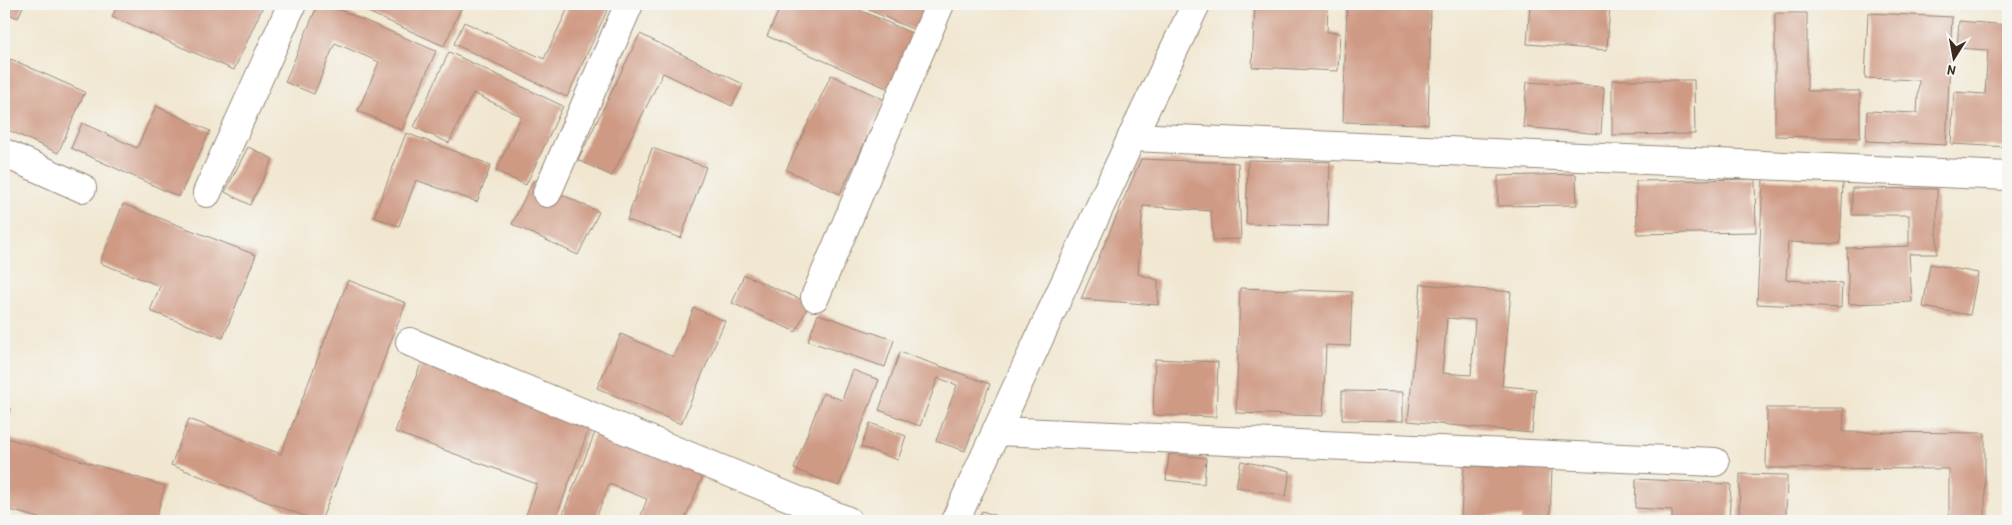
<svg xmlns="http://www.w3.org/2000/svg" width="2012" height="525" font-family="'Patrick Hand',sans-serif">
  <style>
    .building { fill: #cf9a84; fill-rule: evenodd }
    .lines { fill: none; stroke-linecap: round; stroke-linejoin: round }
    .minor-casing { stroke: #968878; stroke-width: 30 }
    .minor { stroke: #fff; stroke-width: 28 }
  </style>
  <rect width="100%" height="100%" fill="#f6f6f2"/>
  <filter id="ink" filterUnits="userSpaceOnUse"><feTurbulence type="fractalNoise" baseFrequency=".02" numOctaves="2"/><feDisplacementMap in="SourceGraphic" scale="10" xChannelSelector="R" yChannelSelector="G"/><feConvolveMatrix kernelMatrix="1 2 1 2 8 2 1 2 1" color-interpolation-filters="sRGB"/></filter>
  <filter id="wash" filterUnits="userSpaceOnUse"><feTurbulence type="fractalNoise" baseFrequency=".0096" numOctaves="4" result="noise"/><feDisplacementMap in="SourceGraphic" scale="20" xChannelSelector="R" yChannelSelector="G"/><feGaussianBlur stdDeviation="1.12" result="paint"/><feColorMatrix in="noise" values="0 0 0 0 0 0 0 0 0 0 0 0 0 0 0 0 0 1.4 0 .05"/><feComposite in="paint" operator="in"/></filter>
  <g filter="url(#wash)">
    <rect width="100%" height="100%" fill="#f1e7d1"/>
    <g id="blocks">
      <g class="building">
        <path d="M4,4h20l-6,14 -14,-6z"/>
        <path d="M118,4h146l-30,66 -122,-53z"/>
        <path d="M318,4h8l110,47 -34,79 -44,-19 21,-49 -44,-19 -21,51 -29,-12z"/>
        <path d="M350,4h113l-19,42z"/>
        <path d="M570,4h40l-43,93 -113,-53 10,-22 80,37z"/>
        <path d="M782,4h64l70,31 -25,55 -124,-54z"/>
        <path d="M872,4h57l-12,27 -48,-21z"/>
        <path d="M1255,4h73l-1,28 13,1 -2,38 -86,-4z"/>
        <path d="M1347,4l84,2 -3,118 -85,-2z"/>
        <path d="M1530,4h80l-3,46 -80,-6z"/>
        <path d="M1775,13h32v78h53v47l-85,-2z"/>
        <path d="M1868,13l84,4 -6,128 -80,-4 1,-30 50,2 2,-33 -54,-2z"/>
        <path d="M1959,21l49,4v122l-57,-3 3,-52 31,2 3,-44 -31,-2z"/>
        <path d="M640,34l103,50 -11,22 -69,-33 -51,103 -34,-16z"/>
        <path d="M449,52l114,54 -37,79 -30,-14 25,-55 -48,-23 -24,50 -35,-16z"/>
        <path d="M11,59l74,33 -27,61 -54,-25v-53z"/>
        <path d="M831,75l54,25 -45,94 -54,-24z"/>
        <path d="M1612,80h82l1,54 -83,1z"/>
        <path d="M1527,82l77,5 -3,47 -78,-7z"/>
        <path d="M156,106l54,25 -31,66 -108,-49 11,-25 55,25z"/>
        <path d="M406,133l85,32 -14,37 -61,-22 -17,46 -25,-9z"/>
        <path d="M248,147l25,12 -23,46 -25,-13z"/>
        <path d="M652,148l54,19 -25,71 -54,-18z"/>
        <path d="M1141,159l97,4 3,76 -28,1 -2,-29 -68,-5 -5,68 20,6v25l-77,-6z"/>
        <path d="M1248,160l82,2 -2,64 -82,-2z"/>
        <path d="M1576,174l1,31 -79,1v-30z"/>
        <path d="M1755,179l1,53 -119,2 -1,-53z"/>
        <path d="M1763,179l80,4 -3,61 -52,-2 -2,38 56,3 -1,25 -84,-4z"/>
        <path d="M533,181l66,31 -21,43 -66,-31z"/>
        <path d="M1852,188l85,1v65h-28l3,48 -63,2 -2,-56 62,-2v-31h-57z"/>
        <path d="M123,204l133,51 -33,83 -73,-27 10,-25 -60,-23z"/>
        <path d="M1930,264l48,9 -8,42 -47,-8z"/>
        <path d="M744,275l65,28 -13,29 -64,-29z"/>
        <path d="M348,280l58,23 -85,218h-4l-146,-56 18,-46 92,35z"/>
        <path d="M1421,284l90,8 -9,94 34,3 -4,44 -124,-12zM1447,318l28,2 -4,55 -29,-2z"/>
        <path d="M1240,288l112,4 -2,54 -24,-1 -3,71 -87,-3z"/>
        <path d="M694,308l31,13 -44,103 -84,-36 24,-54 52,23z"/>
        <path d="M818,314l76,26 -9,27 -77,-26z"/>
        <path d="M900,352l90,32 -25,67 -29,-10 21,-56 -19,-7 -18,48 -41,-16z"/>
        <path d="M1155,359l63,3 -2,55 -63,-2z"/>
        <path d="M422,361l169,62 -36,98h-31l13,-37 -142,-52z"/>
        <path d="M853,370l26,10 -40,106 -45,-17 29,-76 19,7z"/>
        <path d="M1342,391l61,1v29l-61,-1z"/>
        <path d="M4,406l7,3 -7,18z"/>
        <path d="M1767,408h77l-1,24 142,1v88h-36v-52l-183,-1z"/>
        <path d="M870,423l36,13 -8,24 -37,-13z"/>
        <path d="M596,430l108,43 -20,48h-45l8,-22 -38,-15 -14,37h-35z"/>
        <path d="M7,438l158,48 -10,35h-107l-44,-13v-59z"/>
        <path d="M1169,454l37,4 -2,26 -38,-4z"/>
        <path d="M1241,461l49,10 -4,25 -50,-9z"/>
        <path d="M1464,466l88,3 -2,52h-29v-4l-60,-2z"/>
        <path d="M1740,474l47,1 -1,42h9v4h-56z"/>
        <path d="M1636,479l95,5 -2,37h-57v-11l-37,-2z"/>
        <path d="M982,511l29,10h-33z"/>
      </g>
    </g>
  </g>
  <g filter="url(#ink)">
    <use href="#blocks" fill-opacity="0" stroke="#968878" stroke-width="1"/>
    <g class="lines">
      <defs>
        <g id="minor">
          <path d="M1132,137l876,39"/>
          <path d="M4,153l78,35"/>
          <path d="M207,193l85,-189"/>
          <path d="M547,193l82,-189"/>
          <path d="M815,297l125,-293"/>
          <path d="M410,342l438,179"/>
          <path d="M996,431l719,31"/>
          <path d="M955,521l177,-384 64,-133"/>
        </g>
      </defs>
      <use href="#minor" class="minor-casing"/>
      <use href="#minor" class="minor"/>
    </g>
  </g>
  <rect width="2012" height="525" fill="none" stroke="#f6f6f2" stroke-width="20"/>
  <g transform="translate(1954 58) rotate(191)" stroke="#f6f6f2" stroke-width="4" paint-order="stroke">
  <path d="M0-4L9 19L0 12L-9 19Z" fill="#3b2a1e"/>
  <text y="-8" font-size="14" font-weight="bold" text-anchor="middle" fill="#3b2a1e">N</text>
  </g>
</svg>
